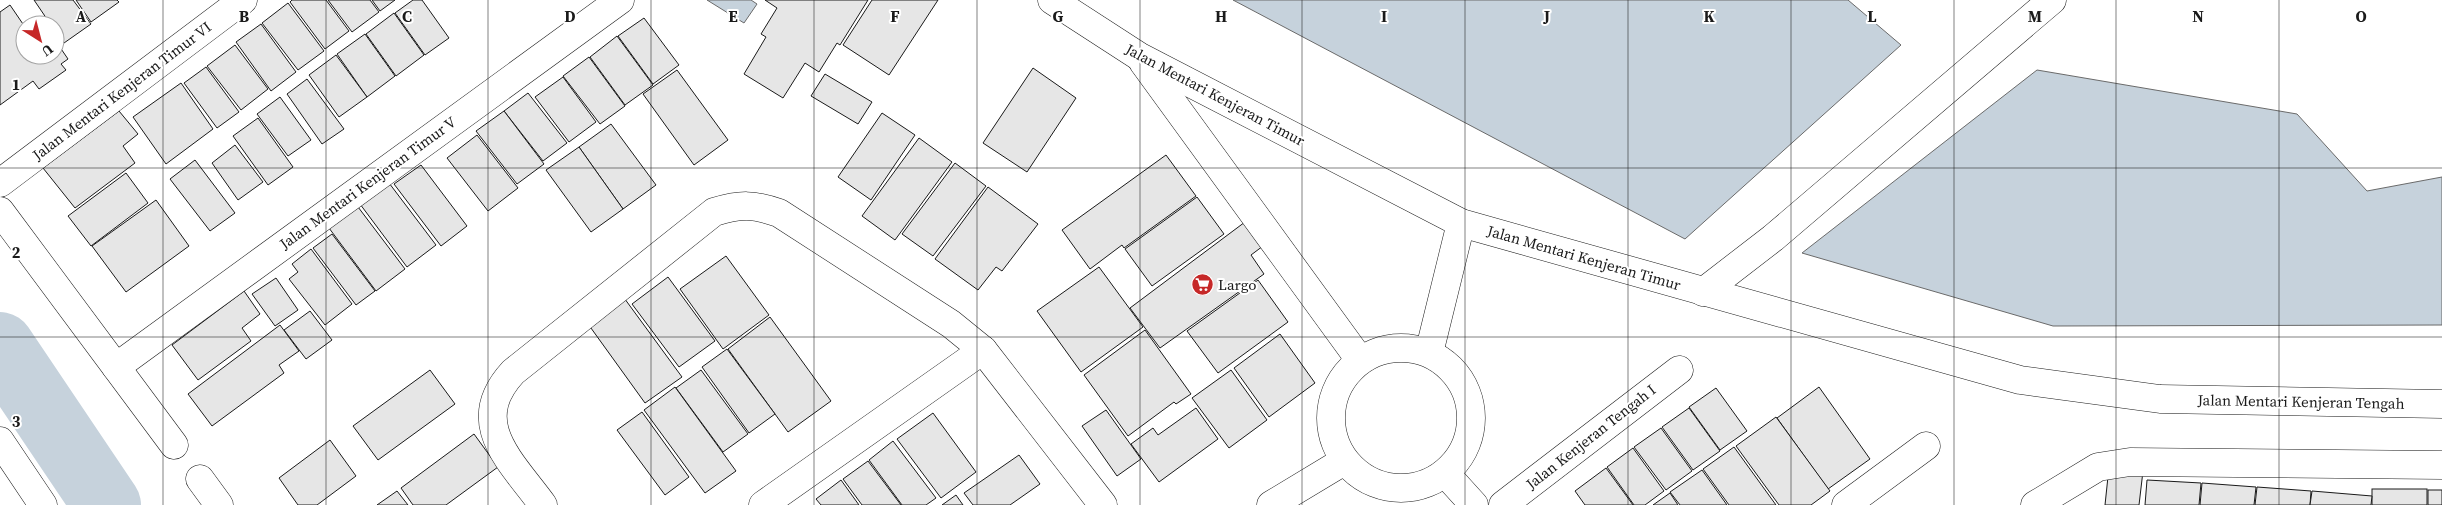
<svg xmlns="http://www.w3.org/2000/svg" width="2442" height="505" font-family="'Source Serif 4',serif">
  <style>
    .water { fill: #c6d2dc; stroke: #6a6a6a }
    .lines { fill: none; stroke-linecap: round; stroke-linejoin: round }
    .river { stroke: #c6d2dc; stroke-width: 68 }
    .building { fill: #e6e6e6; stroke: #1a1a1a }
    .minor-casing { stroke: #1a1a1a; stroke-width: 29 }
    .primary-casing { stroke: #1a1a1a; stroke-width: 29 }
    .minor { stroke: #fff; stroke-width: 28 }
    .primary { stroke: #fff; stroke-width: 28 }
    .grid { fill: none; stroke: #1a1a1a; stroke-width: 1; stroke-opacity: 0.55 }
    .labels { text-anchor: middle; stroke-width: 4; stroke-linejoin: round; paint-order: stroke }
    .street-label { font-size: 15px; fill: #1a1a1a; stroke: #fff }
    .poi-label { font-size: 15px; fill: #1a1a1a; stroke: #fff; text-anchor: start }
    .grid-label { font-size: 16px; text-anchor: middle; font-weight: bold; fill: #1a1a1a; stroke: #fff; stroke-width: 4; stroke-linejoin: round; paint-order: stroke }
  </style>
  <rect width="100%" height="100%" fill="#fff"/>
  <g class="water">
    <path d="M707,0h44l6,4 -13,19z"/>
    <path d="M1233,0h615l53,45 -216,194z"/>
    <path d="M2037,70l260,44 70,77 75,-14v148l-389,1 -251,-73z"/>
  </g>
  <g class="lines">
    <path class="river" d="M0,346l107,159"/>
  </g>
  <g class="building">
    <path d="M34,0h39l18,24 -27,19 -9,-13v-5h-4z"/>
    <path d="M76,0h41l2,2 -28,20z"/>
    <path d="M292,0h34l23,31 -24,18 -35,-47z"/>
    <path d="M328,0h42l9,12 -27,20z"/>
    <path d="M372,0h23l-15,11z"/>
    <path d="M413,0h9l27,38 -24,17 -30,-42z"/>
    <path d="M765,0h103l-28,45 -3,-2 -18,29 -14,-9 -22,35 -39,-24 22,-37 -5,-3 16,-26z"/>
    <path d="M872,0h66l-49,75 -46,-30z"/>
    <path d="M288,3l36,48 -26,19 -36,-47z"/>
    <path d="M10,5l15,22v28h30v-15l13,19 -7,5 5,6 -27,19 -6,-8 -33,24v-93z"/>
    <path d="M394,13l30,42 -28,21 -30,-42z"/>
    <path d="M644,18l35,47 -26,19 -35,-48z"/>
    <path d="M261,24l35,48 -25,19 -35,-49z"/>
    <path d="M365,34l30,42 -28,21 -30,-43z"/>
    <path d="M617,36l36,49 -28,20 -35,-48z"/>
    <path d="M235,45l33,44 -27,21 -34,-44z"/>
    <path d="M336,55l31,42 -28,20 -30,-42z"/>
    <path d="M589,57l36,49 -25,18 -37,-48z"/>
    <path d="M206,67l33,45 -22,16 -33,-45z"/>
    <path d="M1033,68l43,30 -49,74 -44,-29z"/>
    <path d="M677,70l51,70 -34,25 -51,-71z"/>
    <path d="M825,74l47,28 -14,22 -47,-28z"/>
    <path d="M563,77l33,45 -27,20 -34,-45z"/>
    <path d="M307,79l37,50 -22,15 -35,-50z"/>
    <path d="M181,83l32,46 -47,35 -33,-47z"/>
    <path d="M528,93l39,50 -24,18 -39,-50z"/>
    <path d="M280,97l31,43 -23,16 -31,-42z"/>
    <path d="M119,111l19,23 -15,12 12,17 -60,45 -32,-40z"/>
    <path d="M504,111l40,53 -27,20 -41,-53z"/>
    <path d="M882,113l33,22 -44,65 -33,-23z"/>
    <path d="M258,118l35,49 -25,18 -35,-49z"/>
    <path d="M611,124l45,61 -33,24 -44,-62z"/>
    <path d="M477,135l41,53 -30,23 -41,-53z"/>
    <path d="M919,138l33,24 -57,78 -33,-24z"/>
    <path d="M235,145l28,37 -25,18 -26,-37z"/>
    <path d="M579,147l44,62 -32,23 -45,-62z"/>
    <path d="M1166,155l30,41 -72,52 -2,-3 -32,24 -28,-39z"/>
    <path d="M195,160l40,53 -25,18 -40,-52z"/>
    <path d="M955,163l31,23 -53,70 -31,-22z"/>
    <path d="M421,165l46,61 -26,20 -47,-62z"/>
    <path d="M126,173l22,30 -57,43 -23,-30z"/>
    <path d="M386,179l50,66 -29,22 -50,-67z"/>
    <path d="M988,187l50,37 -36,47 -6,-4 -18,23 -43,-31z"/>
    <path d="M1197,197l27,37 -72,52 -27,-37z"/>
    <path d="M156,200l33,46 -63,46 -34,-46z"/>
    <path d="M355,203l50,66 -29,22 -50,-67z"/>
    <path d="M1245,222l18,24 -12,9 13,19 -104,74 -30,-40z"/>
    <path d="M332,234l43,57 -19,14 -43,-57z"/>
    <path d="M311,249l41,55 -27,21 -36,-46 9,-7 -6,-8z"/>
    <path d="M726,256l43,59 -46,34 -43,-60z"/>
    <path d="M1099,267l44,60 -62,45 -44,-61z"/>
    <path d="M668,277l47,64 -36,26 -47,-63z"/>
    <path d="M276,278l22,32 -23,16 -23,-32z"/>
    <path d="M1258,280l30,42 -70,51 -31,-42z"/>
    <path d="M244,291l16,23 -18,14 9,13 -53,39 -26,-35z"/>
    <path d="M619,291l63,86 -37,26 -62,-86z"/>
    <path d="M310,311l22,29 -26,19 -22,-29z"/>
    <path d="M770,317l61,84 -43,31 -60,-83z"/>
    <path d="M280,325l19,26 -20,14 5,8 -72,53 -24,-32z"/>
    <path d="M1145,330l46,64 -15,10 -2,-2 -46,34 -44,-61z"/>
    <path d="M1280,334l35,49 -46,34 -35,-49z"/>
    <path d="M727,349l48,65 -26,19 -47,-66z"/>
    <path d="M430,370l25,34 -77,56 -25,-34z"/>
    <path d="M701,370l47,64 -25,18 -47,-64z"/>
    <path d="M1231,370l36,50 -38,28 -37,-50z"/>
    <path d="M675,387l61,84 -31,22 -61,-83z"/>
    <path d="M1819,387l51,72 -42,30 -51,-71z"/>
    <path d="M1716,388l31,43 -27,19 -31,-43z"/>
    <path d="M1196,408l22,31 -59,43 -28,-38 22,-16 5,7z"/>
    <path d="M1689,408l31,43 -27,19 -31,-43z"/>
    <path d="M1106,410l35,49 -24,17 -35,-50z"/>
    <path d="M642,412l47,65 -24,18 -48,-65z"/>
    <path d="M933,413l43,59 -35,26 -44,-59z"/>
    <path d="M1776,417l54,74 -19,14h-32l-43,-59z"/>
    <path d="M1661,428l31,43 -26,19 -32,-43z"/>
    <path d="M474,434l24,33 -52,38h-33l-12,-17z"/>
    <path d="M330,440l26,36 -39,29h-19l-19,-27z"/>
    <path d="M893,441l43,57 -10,7h-24l-33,-45z"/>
    <path d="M1734,447l42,58h-47l-26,-36z"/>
    <path d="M1633,448l31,43 -19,14h-11l-27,-38z"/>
    <path d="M1019,455l21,29 -30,21h-37l-9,-12z"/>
    <path d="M868,461l33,44h-39l-19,-26z"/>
    <path d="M2109,467l34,4 -4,34h-34z"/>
    <path d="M1606,468l27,37h-48l-10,-14z"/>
    <path d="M1702,470l25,35h-47l-10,-13z"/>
    <path d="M841,480l18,25h-38l-5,-6z"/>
    <path d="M2147,480l54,3 -2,22h-54z"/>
    <path d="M2202,483l54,4 -2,18h-54z"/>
    <path d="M2257,487l54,4 -1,14h-55z"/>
    <rect x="2372" y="489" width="55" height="16"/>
    <rect x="2428" y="490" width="14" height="15"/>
    <path d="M397,491l11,14h-31z"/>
    <path d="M2312,491l60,5 -1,9h-61z"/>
    <path d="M1670,493l8,12h-25z"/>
    <path d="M956,495l7,10h-21z"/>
  </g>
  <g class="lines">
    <defs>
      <g id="minor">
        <path d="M1052,0l88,57 321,166 559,157 140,19 282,5"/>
        <path d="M1143,62l217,298"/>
        <path d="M0,183l243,-183"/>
        <path d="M0,211l174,234"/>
        <path d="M1703,292l70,-54 279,-238"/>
        <circle cx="1401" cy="418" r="70"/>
        <path d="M1429,353l32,-130"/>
        <path d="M116,367l504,-367"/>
        <path d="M1445,473l29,32"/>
        <path d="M200,479l19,26"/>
        <path d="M543,505c-32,-44 -77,-82 -30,-133l201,-160c27,-8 39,-8 65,1l172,111 32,26 120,155"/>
        <path d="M763,505l220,-155"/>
        <path d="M1271,505l73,-44"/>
        <path d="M1503,505l176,-135"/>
        <path d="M1846,505l80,-59"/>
        <path d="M2035,505l63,-38 32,-5 312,3"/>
      </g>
      <path id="primary" d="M0,441l43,64"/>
    </defs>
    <use href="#minor" class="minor-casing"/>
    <use href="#primary" class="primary-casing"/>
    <use href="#minor" class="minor"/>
    <use href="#primary" class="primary"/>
  </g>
  <path class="grid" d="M163,0v505M326,0v505M488,0v505M651,0v505M814,0v505M977,0v505M1140,0v505M1302,0v505M1465,0v505M1628,0v505M1791,0v505M1954,0v505M2116,0v505M2279,0v505M0,168h2442M0,337h2442"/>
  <defs>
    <symbol id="supermarket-disc" viewBox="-11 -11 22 22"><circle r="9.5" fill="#c62828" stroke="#fff"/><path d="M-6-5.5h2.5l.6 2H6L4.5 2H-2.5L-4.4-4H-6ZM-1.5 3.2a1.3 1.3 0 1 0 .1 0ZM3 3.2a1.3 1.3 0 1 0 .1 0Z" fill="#fff"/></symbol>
  </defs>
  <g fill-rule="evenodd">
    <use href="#supermarket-disc" x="1190" y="272" width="25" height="25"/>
  </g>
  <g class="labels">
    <g class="street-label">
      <text transform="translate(122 91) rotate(-37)" y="5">Jalan Mentari Kenjeran Timur VI</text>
      <text transform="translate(1215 95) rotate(28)" y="5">Jalan Mentari Kenjeran Timur</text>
      <text transform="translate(368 183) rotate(-36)" y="5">Jalan Mentari Kenjeran Timur V</text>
      <text transform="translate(1584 258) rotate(16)" y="5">Jalan Mentari Kenjeran Timur</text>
      <text transform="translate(2301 402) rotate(1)" y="5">Jalan Mentari Kenjeran Tengah</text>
      <text transform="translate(1591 437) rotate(-38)" y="5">Jalan Kenjeran Tengah I</text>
    </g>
    <g class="poi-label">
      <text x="1218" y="290">Largo</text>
    </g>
  </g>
  <g class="grid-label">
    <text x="81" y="22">A</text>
    <text x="244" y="22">B</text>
    <text x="407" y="22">C</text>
    <text x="570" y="22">D</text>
    <text x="733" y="22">E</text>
    <text x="895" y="22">F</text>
    <text x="1058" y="22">G</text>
    <text x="1221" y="22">H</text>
    <text x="1384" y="22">I</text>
    <text x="1547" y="22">J</text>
    <text x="1709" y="22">K</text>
    <text x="1872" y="22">L</text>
    <text x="2035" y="22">M</text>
    <text x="2198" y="22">N</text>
    <text x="2361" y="22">O</text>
    <text x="16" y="90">1</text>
    <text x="16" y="258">2</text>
    <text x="16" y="427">3</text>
  </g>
  <g transform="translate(40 40) rotate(144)"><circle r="24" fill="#ffffff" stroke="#a3a3a3"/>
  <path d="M0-4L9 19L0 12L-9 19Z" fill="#c62828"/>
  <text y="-8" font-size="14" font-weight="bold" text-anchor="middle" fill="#1a1a1a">U</text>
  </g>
</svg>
